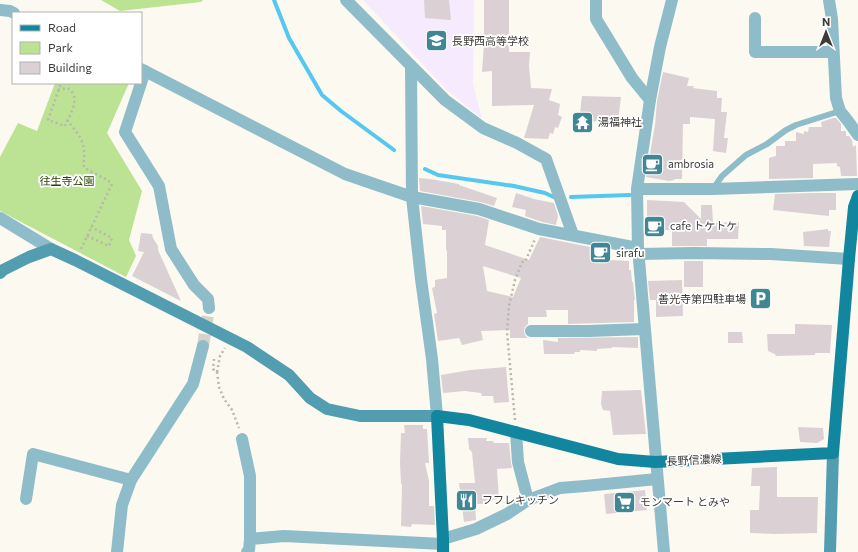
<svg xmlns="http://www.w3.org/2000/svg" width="858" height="552" font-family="Commissioner,'Noto Sans JP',sans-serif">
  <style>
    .education { fill: #f6eaff }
    .green { fill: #bce393 }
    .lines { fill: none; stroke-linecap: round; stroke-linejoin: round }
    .stream { stroke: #55c8ef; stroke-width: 4 }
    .building { fill: #dbd1d5; fill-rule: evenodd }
    .street-tunnel { stroke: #d6d3cb; stroke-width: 12; stroke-dasharray: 12 6; stroke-linecap: butt }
    .path { stroke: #b8b6af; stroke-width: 2.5; stroke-dasharray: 2 3; stroke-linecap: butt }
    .lane { stroke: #8ebcc9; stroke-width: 6 }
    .street { stroke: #8ebcc9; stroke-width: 12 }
    .secondary { stroke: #539db1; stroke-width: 12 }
    .primary { stroke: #13869f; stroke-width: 12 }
    .labels { text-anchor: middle; stroke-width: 3.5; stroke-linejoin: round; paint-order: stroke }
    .poi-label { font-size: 11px; fill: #3c3b37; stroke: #fff; text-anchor: start }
    .park-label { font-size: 11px; fill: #2c4307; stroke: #fff }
    .street-label { font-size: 11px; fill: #3c3b37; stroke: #fff }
  </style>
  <rect width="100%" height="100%" fill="#fcf9f0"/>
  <path class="education" d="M363,0h111l-1,83 9,36 -36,-30z"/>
  <g class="green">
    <path d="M101,0h102l-2,2 -81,9z"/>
    <path d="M55,83h74l-22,50 35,58 -13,49 7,16 -10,21 -126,-66v-54l18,-34 19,8z"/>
  </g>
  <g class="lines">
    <g class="stream">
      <path d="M274,0l15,38 33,57 19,16 53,39"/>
      <path d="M425,169l13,6 76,11 31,7 11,5"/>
      <path d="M571,197l59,-2"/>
    </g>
  </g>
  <g class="building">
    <path d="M424,0h25l2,20 -26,-2z"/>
    <path d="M484,0h25v52h21l-1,14 2,22 21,1 -3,11 11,4 -2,11 4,2 -4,11 -3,-1 -2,7 -3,-1 -2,6 -24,-1 10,-33 -42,1v-35l-10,1 2,-29z"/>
    <path d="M663,72l26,6 -2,8h7l-1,2 24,3v7h5l-1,14h6l-3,26h4l-2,15 -13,-2 2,-32 -25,-2v7h-7l-1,55h-7l-1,1 -5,1 -23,-4 9,-52 2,-24z"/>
    <path d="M582,96l39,1 -3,25 -39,-1z"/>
    <path d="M833,118h3l5,6v7h5v5h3l3,4 1,7 3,-2 1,31h-16l-1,-9 -3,-1v-3l-24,1v14l-44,1v-21l7,-2v-10h9v-5h11v-9l8,2v-3l4,1 1,-5h13l-1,-5z"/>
    <path d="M419,178l11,1 29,5v1l38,13 -3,8 -14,-4 -60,-11z"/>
    <path d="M516,193l18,6 20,4 4,13 -2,9 -14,-3 -17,-6 1,-6 -14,-3z"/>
    <path d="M813,193h23v17h-7v6l-56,-6 2,-16z"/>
    <path d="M647,200l37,2 17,17v-14h11l1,18 26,-1 -1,17h-31v7h-35v-16l-25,1z"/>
    <path d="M421,206l56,10 12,4 -4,25 44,15 11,-23 70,14v9l19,1v9h2l1,12h1l2,18h-1v22l-66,2v-14h-22l1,7h-19v7l-3,3 -1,4 1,4 3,3h-18v-8l-29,1 2,9 -21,5 -3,-7 -21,3 -4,-27 3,-1 -5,-25 3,-1v-7l12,-2v-27l-1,-1v-20h-4v-4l-19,-2zM483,266l38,12 -8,19 -26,-6z"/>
    <path d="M828,229v2h3l-2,16 -25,-1 -1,-14z"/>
    <path d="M141,233l11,1 1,4 5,8v4l23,51 -49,-25 12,-24 -6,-1z"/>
    <rect x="684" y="261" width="19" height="26"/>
    <path d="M682,280l1,36 -27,1v-17h-6l-2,-19z"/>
    <path d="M795,324l37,1 -2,28h-15v2l-39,1 -1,-2 -7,-3 -1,-17h28z"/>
    <path d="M728,332h14l1,11h-15z"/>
    <path d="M638,337v11l-26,-1v1l-15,1v2l-17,-1v2h-5l-1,2h-30l-1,-14 15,2v-4z"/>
    <path d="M506,367l3,35 -15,1 -1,-7h-11l-1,-3 -16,-2 -22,2 -2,-18 29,-5z"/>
    <path d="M641,390l5,44 -33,1 -3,-24 -7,-1 -2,-6 1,-13z"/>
    <path d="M404,425h19v4h4l2,34h-4l4,18v25h5l1,19 -23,-1 -1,3 -10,-1 1,-42h-1l-1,-22 1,-29h4z"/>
    <path d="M798,427l25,1 1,11 -7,4 -17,-1z"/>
    <path d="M468,438h19l-1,3h7l1,2h15l2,20 1,5 -15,1 2,30 -16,2v3h-8l1,16 -12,2 -5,-39h16l-3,-31 -3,-3z"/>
    <path d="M777,467v30h41l-1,36 -42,1 -25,-1v-23h9l1,-24h-9l1,-18z"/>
    <path d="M645,490l2,20 -41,4 -2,-20z"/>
  </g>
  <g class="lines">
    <path class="street-tunnel" d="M203,346l6,-38"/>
    <g class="path">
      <path d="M58,90l9,-2c2,1 4,2 5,4 7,9 -3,25 -7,34l-17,-6 13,-37"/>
      <path d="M67,120c7,9 17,19 17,31 1,6 -1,11 0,16 8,7 20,9 28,17l-31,65"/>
      <path d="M87,236l22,10 3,-8 -21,-11"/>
      <path d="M214,359l-1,10 4,3 2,15 5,12 8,11 7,18"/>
      <path d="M217,372l3,-16 5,-8"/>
      <path d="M515,420l-8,-88 2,-26 6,-26 7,-18h3l10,-23"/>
    </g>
    <path class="lane" d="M713,189l9,-13 24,-21 21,-11 19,-14 10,-5 44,-14"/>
    <g class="street">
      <path d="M346,0l99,100 38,28 34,15 29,16 27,76"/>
      <path d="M596,0v19l36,59 18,22"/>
      <path d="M829,0l3,19 4,79 4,13 8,10 10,14"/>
      <path d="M0,10l10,1 4,2"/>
      <path d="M755,18v34h78"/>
      <path d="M411,66l1,131 9,82 11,80 5,57"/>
      <path d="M141,69l204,105 67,23 67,12 60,20 99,19"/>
      <path d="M145,71l-20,61 34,54 12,63 23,36 14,14 1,9"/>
      <path d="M637,189h76l145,-5"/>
      <path d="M0,218l51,31"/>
      <path d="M638,254l56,-1 77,1 78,5"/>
      <path d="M531,331h57l56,-2"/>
      <path d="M516,432l2,30 10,38"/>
      <path d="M242,439l8,37v63"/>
      <path d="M26,499l7,-45 98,26"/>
      <path d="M443,539l33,-10 31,-15 21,-14 32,-12 25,-2 72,-7"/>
      <path d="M117,552l5,-47 9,-25 62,-96 10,-38"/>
      <path d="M247,552l2,-2 1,-11 34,-3 159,8"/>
      <path d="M664,552l-26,-304 -1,-59 13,-89 10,-53 12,-47"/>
    </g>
    <g class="secondary">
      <path d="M0,273l3,-3 26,-13 22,-8 24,11 172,87 42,28 21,23 17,11 33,7h77"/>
      <path d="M830,552l3,-99"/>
    </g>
    <path class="primary" d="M443,552v-13l-6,-123 32,4 149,39 37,3 178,-9 16,-194 5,-52 4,-11"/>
  </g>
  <defs>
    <symbol id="school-square" viewBox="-11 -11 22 22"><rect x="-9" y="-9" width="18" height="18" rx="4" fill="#418693" stroke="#fff"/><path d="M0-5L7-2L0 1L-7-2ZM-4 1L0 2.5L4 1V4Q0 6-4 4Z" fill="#fff"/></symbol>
    <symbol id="temple-square" viewBox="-11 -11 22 22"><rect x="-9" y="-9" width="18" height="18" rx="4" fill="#418693" stroke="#fff"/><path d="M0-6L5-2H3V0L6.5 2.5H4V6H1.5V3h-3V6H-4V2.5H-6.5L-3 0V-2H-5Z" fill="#fff"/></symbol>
    <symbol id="cafe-square" viewBox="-11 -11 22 22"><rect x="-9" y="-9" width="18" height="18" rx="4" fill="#418693" stroke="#fff"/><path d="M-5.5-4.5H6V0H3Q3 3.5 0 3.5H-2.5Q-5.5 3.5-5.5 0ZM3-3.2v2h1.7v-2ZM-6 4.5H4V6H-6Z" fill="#fff"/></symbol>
    <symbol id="parking-square" viewBox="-11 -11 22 22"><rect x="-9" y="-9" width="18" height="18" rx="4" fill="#418693" stroke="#fff"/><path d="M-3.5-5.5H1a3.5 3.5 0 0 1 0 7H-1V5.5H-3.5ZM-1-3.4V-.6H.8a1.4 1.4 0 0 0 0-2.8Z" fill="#fff"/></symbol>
    <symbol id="restaurant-square" viewBox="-11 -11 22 22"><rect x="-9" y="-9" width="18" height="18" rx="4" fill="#418693" stroke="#fff"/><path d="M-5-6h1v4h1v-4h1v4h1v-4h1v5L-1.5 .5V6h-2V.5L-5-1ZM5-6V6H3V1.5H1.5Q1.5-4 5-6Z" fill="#fff"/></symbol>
    <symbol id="supermarket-square" viewBox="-11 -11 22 22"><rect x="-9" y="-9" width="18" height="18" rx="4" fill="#418693" stroke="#fff"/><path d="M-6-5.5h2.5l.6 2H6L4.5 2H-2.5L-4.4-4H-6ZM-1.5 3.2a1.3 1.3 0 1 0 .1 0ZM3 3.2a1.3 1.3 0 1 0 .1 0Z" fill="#fff"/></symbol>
  </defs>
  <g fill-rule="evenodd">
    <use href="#school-square" x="424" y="28" width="25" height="25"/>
    <use href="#temple-square" x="570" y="110" width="25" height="25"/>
    <use href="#cafe-square" x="640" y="152" width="25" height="25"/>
    <use href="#cafe-square" x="642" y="214" width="25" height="25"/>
    <use href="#cafe-square" x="588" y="240" width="25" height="25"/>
    <use href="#parking-square" x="748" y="286" width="25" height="25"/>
    <use href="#restaurant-square" x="454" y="488" width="25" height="25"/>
    <use href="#supermarket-square" x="612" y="490" width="25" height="25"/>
  </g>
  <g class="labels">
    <g class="poi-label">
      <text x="452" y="45">長野西高等学校</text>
      <text x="598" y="126">湯福神社</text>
      <text x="668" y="168">ambrosia</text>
      <text x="670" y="230">cafe トケトケ</text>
      <text x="616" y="257">sirafu</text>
      <text x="746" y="303" text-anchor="end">善光寺第四駐車場</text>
      <text x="482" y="504">フフレキッチン</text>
      <text x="640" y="506">モンマート とみや</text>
    </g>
    <g class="park-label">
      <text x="67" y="185">往生寺公園</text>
    </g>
    <g class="street-label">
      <text transform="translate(694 460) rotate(-3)" y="4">長野信濃線</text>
    </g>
  </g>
  <rect x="12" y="12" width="130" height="72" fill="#ffffff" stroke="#b1b1af"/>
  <rect x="20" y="25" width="20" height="6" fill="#13869f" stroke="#b1b1af"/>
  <text x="48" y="32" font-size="12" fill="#3c3b37">Road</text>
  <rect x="20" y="42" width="20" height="12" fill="#bce393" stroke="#b1b1af"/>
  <text x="48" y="52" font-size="12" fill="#3c3b37">Park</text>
  <rect x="20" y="62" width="20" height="12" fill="#dbd1d5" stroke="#b1b1af"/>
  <text x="48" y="72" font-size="12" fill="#3c3b37">Building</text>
  <g transform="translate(826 32)" stroke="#ffffff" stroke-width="3" paint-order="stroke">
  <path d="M0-3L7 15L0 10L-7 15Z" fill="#3c3b37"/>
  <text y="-6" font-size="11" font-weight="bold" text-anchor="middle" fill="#3c3b37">N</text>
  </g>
</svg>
